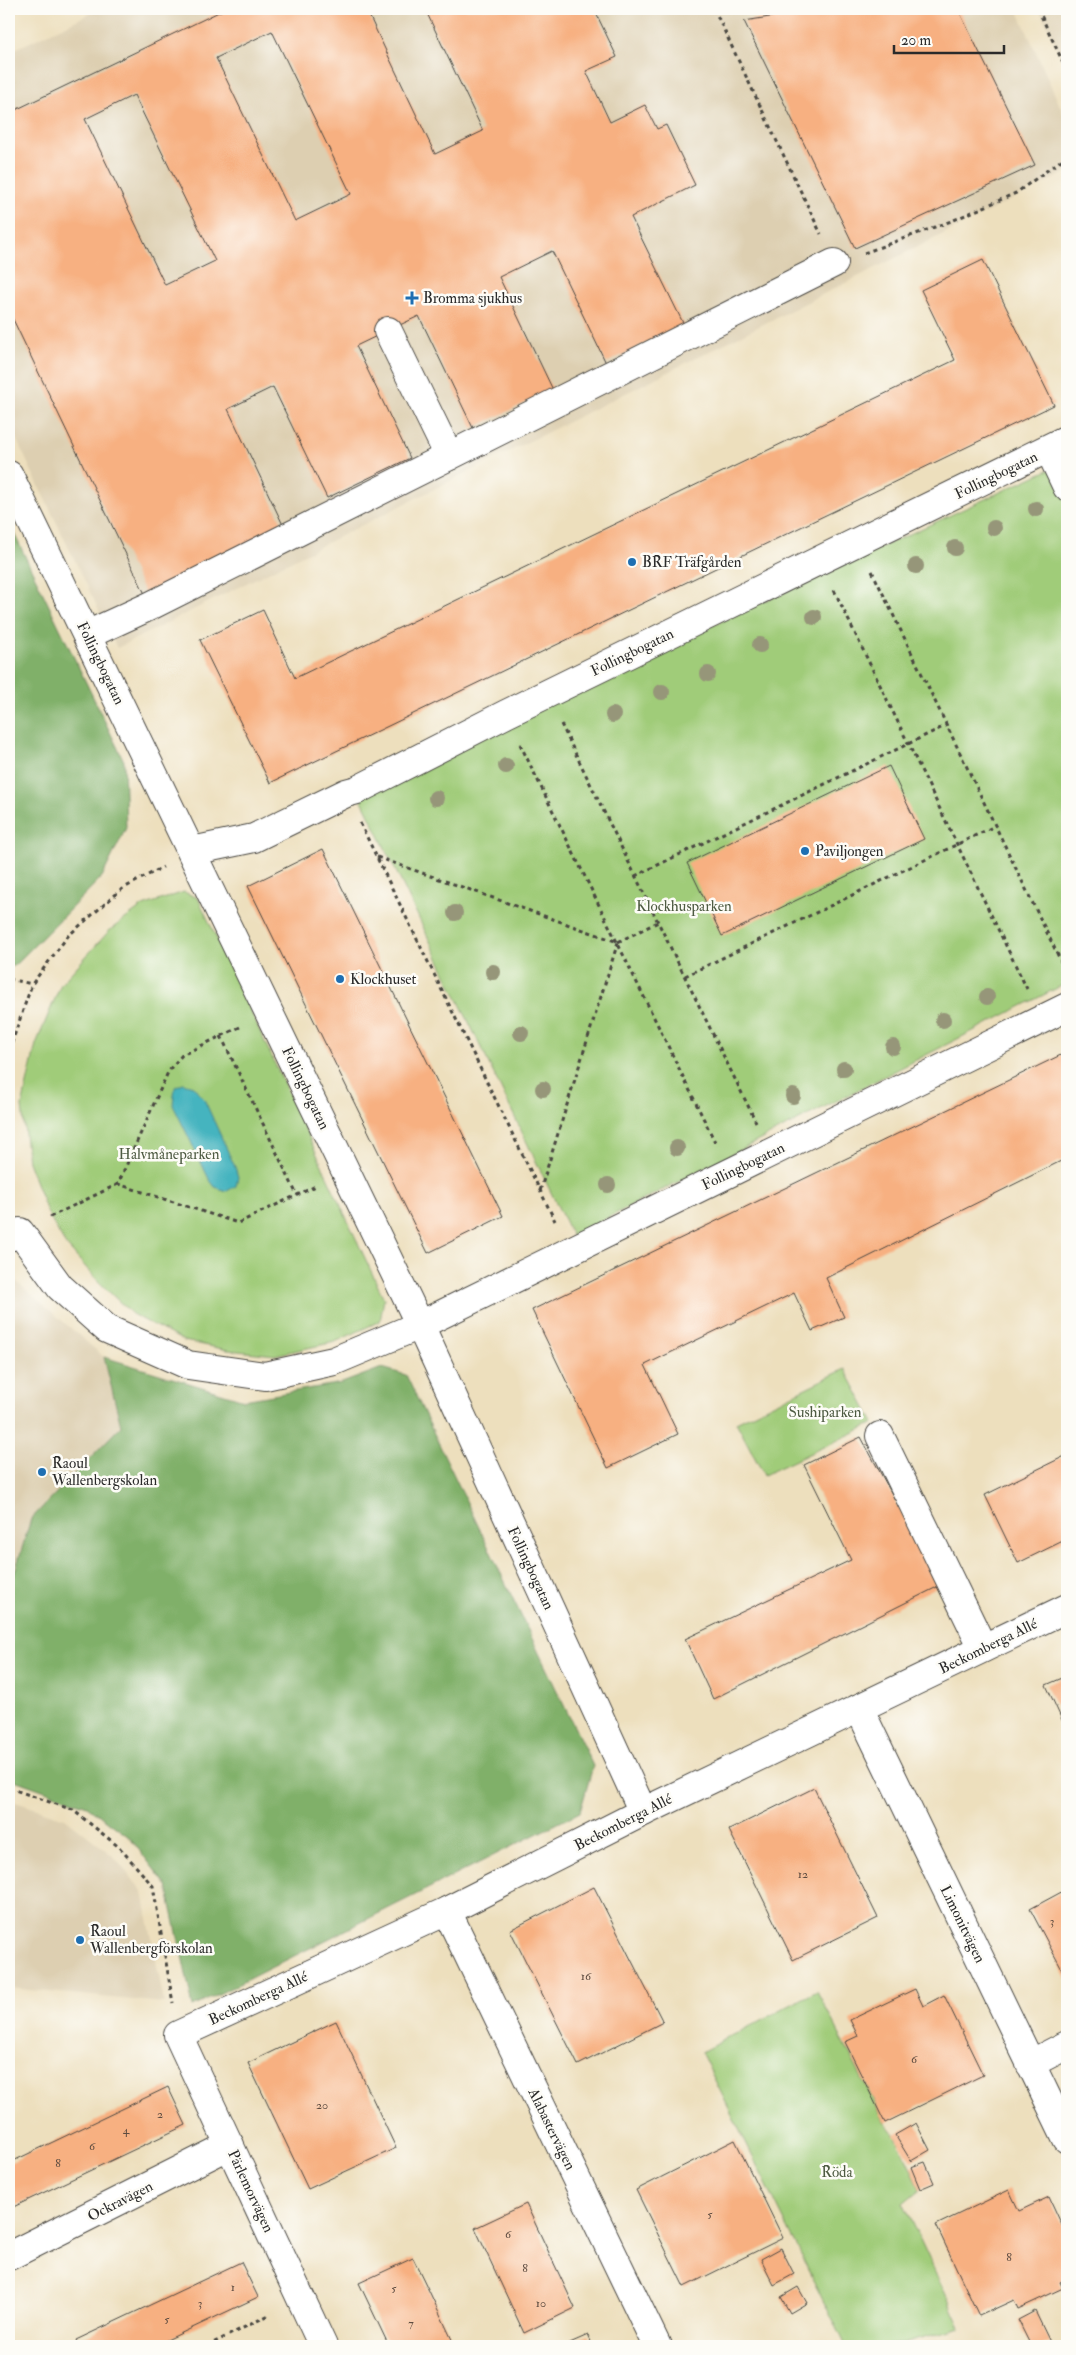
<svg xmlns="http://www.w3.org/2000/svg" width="1076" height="2355" font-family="'IM FELL Double Pica',serif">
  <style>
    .built { fill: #ddcfb1 }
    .green { fill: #a0cc79; stroke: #667c52 }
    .forest { fill: #80b069; stroke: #566e4a }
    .water { fill: #45b4bf; stroke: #387075 }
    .building { fill: #f7b081; fill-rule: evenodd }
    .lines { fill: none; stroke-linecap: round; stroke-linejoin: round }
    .minor-casing { stroke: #484641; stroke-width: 30 }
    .path { stroke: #484641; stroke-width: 3; stroke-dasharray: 4 4; stroke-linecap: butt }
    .minor { stroke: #fff; stroke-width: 28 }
    .tree { fill: #969679 }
    .poi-dot { fill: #1f6fb2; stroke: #fdfcf7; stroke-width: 2 }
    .labels { text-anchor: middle; stroke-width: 5; stroke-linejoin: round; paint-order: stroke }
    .number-label { font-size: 12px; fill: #5e4c40 }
    .poi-label { font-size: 15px; fill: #2b2b2b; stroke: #fdfcf7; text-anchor: start }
    .street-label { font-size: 15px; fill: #2b2b2b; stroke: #fdfcf7 }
    .park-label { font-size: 15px; fill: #4e5b42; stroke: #fdfcf7 }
  </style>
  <rect width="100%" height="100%" fill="#fdfcf7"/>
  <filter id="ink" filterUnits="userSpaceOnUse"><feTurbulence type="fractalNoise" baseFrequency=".02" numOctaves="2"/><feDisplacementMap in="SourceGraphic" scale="10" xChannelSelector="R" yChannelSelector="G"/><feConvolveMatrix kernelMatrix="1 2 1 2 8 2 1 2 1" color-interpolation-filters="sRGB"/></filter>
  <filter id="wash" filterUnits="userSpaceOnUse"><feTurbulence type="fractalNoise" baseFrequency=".0096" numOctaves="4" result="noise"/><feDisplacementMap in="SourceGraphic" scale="20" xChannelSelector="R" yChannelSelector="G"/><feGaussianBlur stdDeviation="1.12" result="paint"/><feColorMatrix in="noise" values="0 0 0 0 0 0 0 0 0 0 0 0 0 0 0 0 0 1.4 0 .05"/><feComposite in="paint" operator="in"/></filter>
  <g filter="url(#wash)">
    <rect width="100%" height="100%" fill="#eddfbd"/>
    <g class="built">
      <path d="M100,9h917l50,113v50l-950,476 -108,-224v-372z"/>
      <path d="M1039,9h28v60z"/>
      <path d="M9,1268l8,14 87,75 17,69 -90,93 -22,72z"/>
      <path d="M9,1800l56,18 48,38 30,36 21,111 -155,-15z"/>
    </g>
    <g class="green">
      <path d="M1063,463l4,9v511l-495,253 -215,-446z"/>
      <path d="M184,892l14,6 186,401 -4,22 -45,21 -60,13 -47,-5 -44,-9 -52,-27 -33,-32 -34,-38 -18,-32 -19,-50 -6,-56 14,-62 25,-60 49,-54 33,-24z"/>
      <path d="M845,1369l29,54 -110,52 -28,-53z"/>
      <path d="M817,1991l68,132 10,12 25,54 -17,14 58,124 -58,16 -19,3h-38l-145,-294z"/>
    </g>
    <g class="forest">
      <path d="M9,523l115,238 2,67 -24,49 -88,89 -5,1z"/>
      <path d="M104,1357l140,43 98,-17 40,-15 24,7 187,391 -13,46 -387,195 -26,-121 -38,-49 -42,-31 -78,-28v-187l22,-72 90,-93z"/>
    </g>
    <path class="water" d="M183,1083l10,3 11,13 31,68 3,10 -2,9 -9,5 -12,-4 -6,-8 -36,-74 2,-18z"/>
    <g id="blocks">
      <g class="building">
        <path d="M225,9h141l69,145 48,-23 -58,-122h169l23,48 -31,14 24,51 35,-17 12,24 9,-4 29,60 -64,32 53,108 -78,38 -54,-112 -53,26 54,113 -80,38 -54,-112 -32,15 -31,15 54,112 -83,40 -54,-111 -45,22 56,118 -139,67 -136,-283v-198zM272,31l79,163 -56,27 -79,-163zM134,95l81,166 -50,24 -80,-166z"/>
        <path d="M821,9h137l77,156 -180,83 -111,-227z"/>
        <path d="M983,260l71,145 -784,378 -70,-143 63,-30 32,68 660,-318 -34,-70z"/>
        <path d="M889,766l35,73 -202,97 -35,-73z"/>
        <path d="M323,849l180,367 -75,37 -180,-367z"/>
        <path d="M1067,1052v106l-241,120 18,39 -32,14 -18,-38 -149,72 33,69 -70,34 -76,-158z"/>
        <path d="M861,1437l80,148 -228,114 -28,-60 166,-79 -47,-95z"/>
        <path d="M1067,1455v84l-49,24 -33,-68z"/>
        <path d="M1067,1676v55l-21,-46z"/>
        <path d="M814,1788l64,130 -85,42 -64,-130z"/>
        <path d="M594,1887l69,135 -85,43 -68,-135z"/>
        <path d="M1067,1889v90l-37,-70z"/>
        <path d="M915,1989l8,17 21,-11 39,80 -98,48 -40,-81 13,-6 -8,-16z"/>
        <path d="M336,2021l60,127 -88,41 -60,-126z"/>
        <path d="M168,2087l18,38 -177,84v-46z"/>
        <path d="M916,2123l14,27 -19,11 -16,-26z"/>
        <path d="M735,2140l48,98 -99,49 -48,-97z"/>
        <path d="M925,2162l9,21 -14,6 -9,-22z"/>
        <path d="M1009,2190l10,21 30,-14 18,39v42l-7,4 3,6 -45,21 -4,-9 -35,16 -43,-91z"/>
        <path d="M526,2204l49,104 -51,25 -49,-105z"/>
        <path d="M781,2248l13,26 -20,11 -13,-26z"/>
        <path d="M413,2258l17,35 25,53h-66l-30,-63z"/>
        <path d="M241,2262l17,35 -104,49h-75l-3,-6z"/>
        <path d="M798,2287l9,16 -17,10 -9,-16z"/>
        <path d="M1035,2311l15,31 -9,4h-10l-13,-26z"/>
        <path d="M588,2335l5,11h-30z"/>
      </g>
    </g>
  </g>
  <g filter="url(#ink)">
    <use href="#blocks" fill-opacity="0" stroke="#484641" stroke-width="1"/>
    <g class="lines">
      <defs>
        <g id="minor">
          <path d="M388,331l61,125"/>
          <path d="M1049,449l18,38"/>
          <path d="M9,475l411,850 223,487"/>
          <path d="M87,635l61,-28 686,-344"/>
          <path d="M192,851l62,-13 92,-45 11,-3 149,-76 561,-275"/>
          <path d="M9,1237l11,-5 40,55 47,42 81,36 77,11 69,-15 86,-36 647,-318"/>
          <path d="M880,1436l103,212"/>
          <path d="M859,1708l208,431"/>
          <path d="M447,1911l210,435"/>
          <path d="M1030,2064l37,-19"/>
          <path d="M9,2256l221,-111"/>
          <path d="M323,2346l-145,-311 269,-124 196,-99 424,-204"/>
        </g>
      </defs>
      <use href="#minor" class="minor-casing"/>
      <g class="path">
        <path d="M714,9l107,225"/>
        <path d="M1038,9l29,62"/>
        <path d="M864,253l90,-33 62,-27 51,-37"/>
        <path d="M872,571l195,403"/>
        <path d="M834,590l193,399"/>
        <path d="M561,724l195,398"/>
        <path d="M520,744l195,398"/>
        <path d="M360,823l195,398"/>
        <path d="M377,857l241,85 -78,249"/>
        <path d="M635,876l312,-151"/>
        <path d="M618,942l40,-20"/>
        <path d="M685,976l310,-150"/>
        <path d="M9,979l23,5"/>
        <path d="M240,1027l-58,28 -13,15 -51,114 120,39 78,-37"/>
        <path d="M221,1036l76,159"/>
        <path d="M9,1051l23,-67 36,-48 54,-47 41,-22"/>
        <path d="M9,1192l2,9"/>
        <path d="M50,1217l68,-33"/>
        <path d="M9,1788l64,22 46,37 34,39 20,117"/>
        <path d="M207,2346l64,-32"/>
      </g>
      <use href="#minor" class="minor"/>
    </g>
    <g class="tree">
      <circle cx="1036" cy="509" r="8"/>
      <circle cx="994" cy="528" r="8"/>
      <circle cx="955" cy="548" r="8"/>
      <circle cx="916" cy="566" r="8"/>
      <circle cx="814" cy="617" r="8"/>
      <circle cx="760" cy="645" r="8"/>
      <circle cx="708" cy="674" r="8"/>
      <circle cx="662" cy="692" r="8"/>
      <circle cx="613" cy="715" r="8"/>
      <circle cx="506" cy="766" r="8"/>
      <circle cx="436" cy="798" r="8"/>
      <circle cx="455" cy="913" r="8"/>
      <circle cx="493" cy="972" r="8"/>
      <circle cx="987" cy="997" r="8"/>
      <circle cx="943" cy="1020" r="8"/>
      <circle cx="521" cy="1033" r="8"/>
      <circle cx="893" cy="1047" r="8"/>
      <circle cx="844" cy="1069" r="8"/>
      <circle cx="543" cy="1089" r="8"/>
      <circle cx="793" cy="1096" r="8"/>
      <circle cx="677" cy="1148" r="8"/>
      <circle cx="608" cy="1185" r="8"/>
    </g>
  </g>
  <g class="poi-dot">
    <path d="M409.5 290.5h5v5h5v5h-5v5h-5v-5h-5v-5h5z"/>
    <circle cx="632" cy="562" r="5"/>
    <circle cx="805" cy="851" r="5"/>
    <circle cx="340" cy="979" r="5"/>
    <circle cx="42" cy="1472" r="5"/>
    <circle cx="80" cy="1940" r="5"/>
  </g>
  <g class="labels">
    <g class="number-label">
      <text x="803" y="1878">12</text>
      <text x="1052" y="1925">3</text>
      <text x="586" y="1980">16</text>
      <text x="914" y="2063">6</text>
      <text x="322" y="2109">20</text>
      <text x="160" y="2118">2</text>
      <text x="126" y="2134">4</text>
      <text x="92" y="2150">6</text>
      <text x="58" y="2167">8</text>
      <text x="710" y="2218">5</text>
      <text x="508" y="2238">6</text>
      <text x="1009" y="2261">8</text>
      <text x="525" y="2272">8</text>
      <text x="233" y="2291">1</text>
      <text x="394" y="2292">5</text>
      <text x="200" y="2307">3</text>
      <text x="541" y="2307">10</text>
      <text x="167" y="2323">5</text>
      <text x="411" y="2327">7</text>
    </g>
    <g class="poi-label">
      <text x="423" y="303">Bromma sjukhus</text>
      <text x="642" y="567">BRF Träfgården</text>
      <text x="815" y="856">Paviljongen</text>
      <text x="350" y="984">Klockhuset</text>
      <text x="52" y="1468">Raoul<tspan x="52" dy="17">Wallenbergskolan</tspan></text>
      <text x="90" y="1936">Raoul<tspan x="90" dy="17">Wallenbergförskolan</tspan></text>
    </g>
    <g class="street-label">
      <text transform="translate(996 475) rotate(-26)" y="5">Follingbogatan</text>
      <text transform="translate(632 652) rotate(-26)" y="5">Follingbogatan</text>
      <text transform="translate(101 663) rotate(64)" y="5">Follingbogatan</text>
      <text transform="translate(306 1088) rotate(64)" y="5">Follingbogatan</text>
      <text transform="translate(743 1166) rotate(-26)" y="5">Follingbogatan</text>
      <text transform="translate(531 1568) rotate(65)" y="5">Follingbogatan</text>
      <text transform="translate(988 1646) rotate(-26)" y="5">Beckomberga Allé</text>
      <text transform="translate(623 1822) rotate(-27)" y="5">Beckomberga Allé</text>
      <text transform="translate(963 1924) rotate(64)" y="5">Limonitvägen</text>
      <text transform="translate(258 1998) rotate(-25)" y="5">Beckomberga Allé</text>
      <text transform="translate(552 2129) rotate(64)" y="5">Alabastervägen</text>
      <text transform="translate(251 2191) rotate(65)" y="5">Pärlemorvägen</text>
      <text transform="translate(120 2201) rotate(-27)" y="5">Ockravägen</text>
    </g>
    <g class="park-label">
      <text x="684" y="911">Klockhusparken</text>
      <text x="169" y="1159">Halvmåneparken</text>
      <text x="825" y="1417">Sushiparken</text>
      <text x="837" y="2177">Röda</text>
    </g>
  </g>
  <rect width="1076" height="2355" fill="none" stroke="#fdfcf7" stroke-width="30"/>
  <path d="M894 45v8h110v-8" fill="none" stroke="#2b2b2b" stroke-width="2.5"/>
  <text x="901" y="45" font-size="15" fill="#2b2b2b" stroke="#fdfcf7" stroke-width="4" paint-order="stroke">20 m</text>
</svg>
